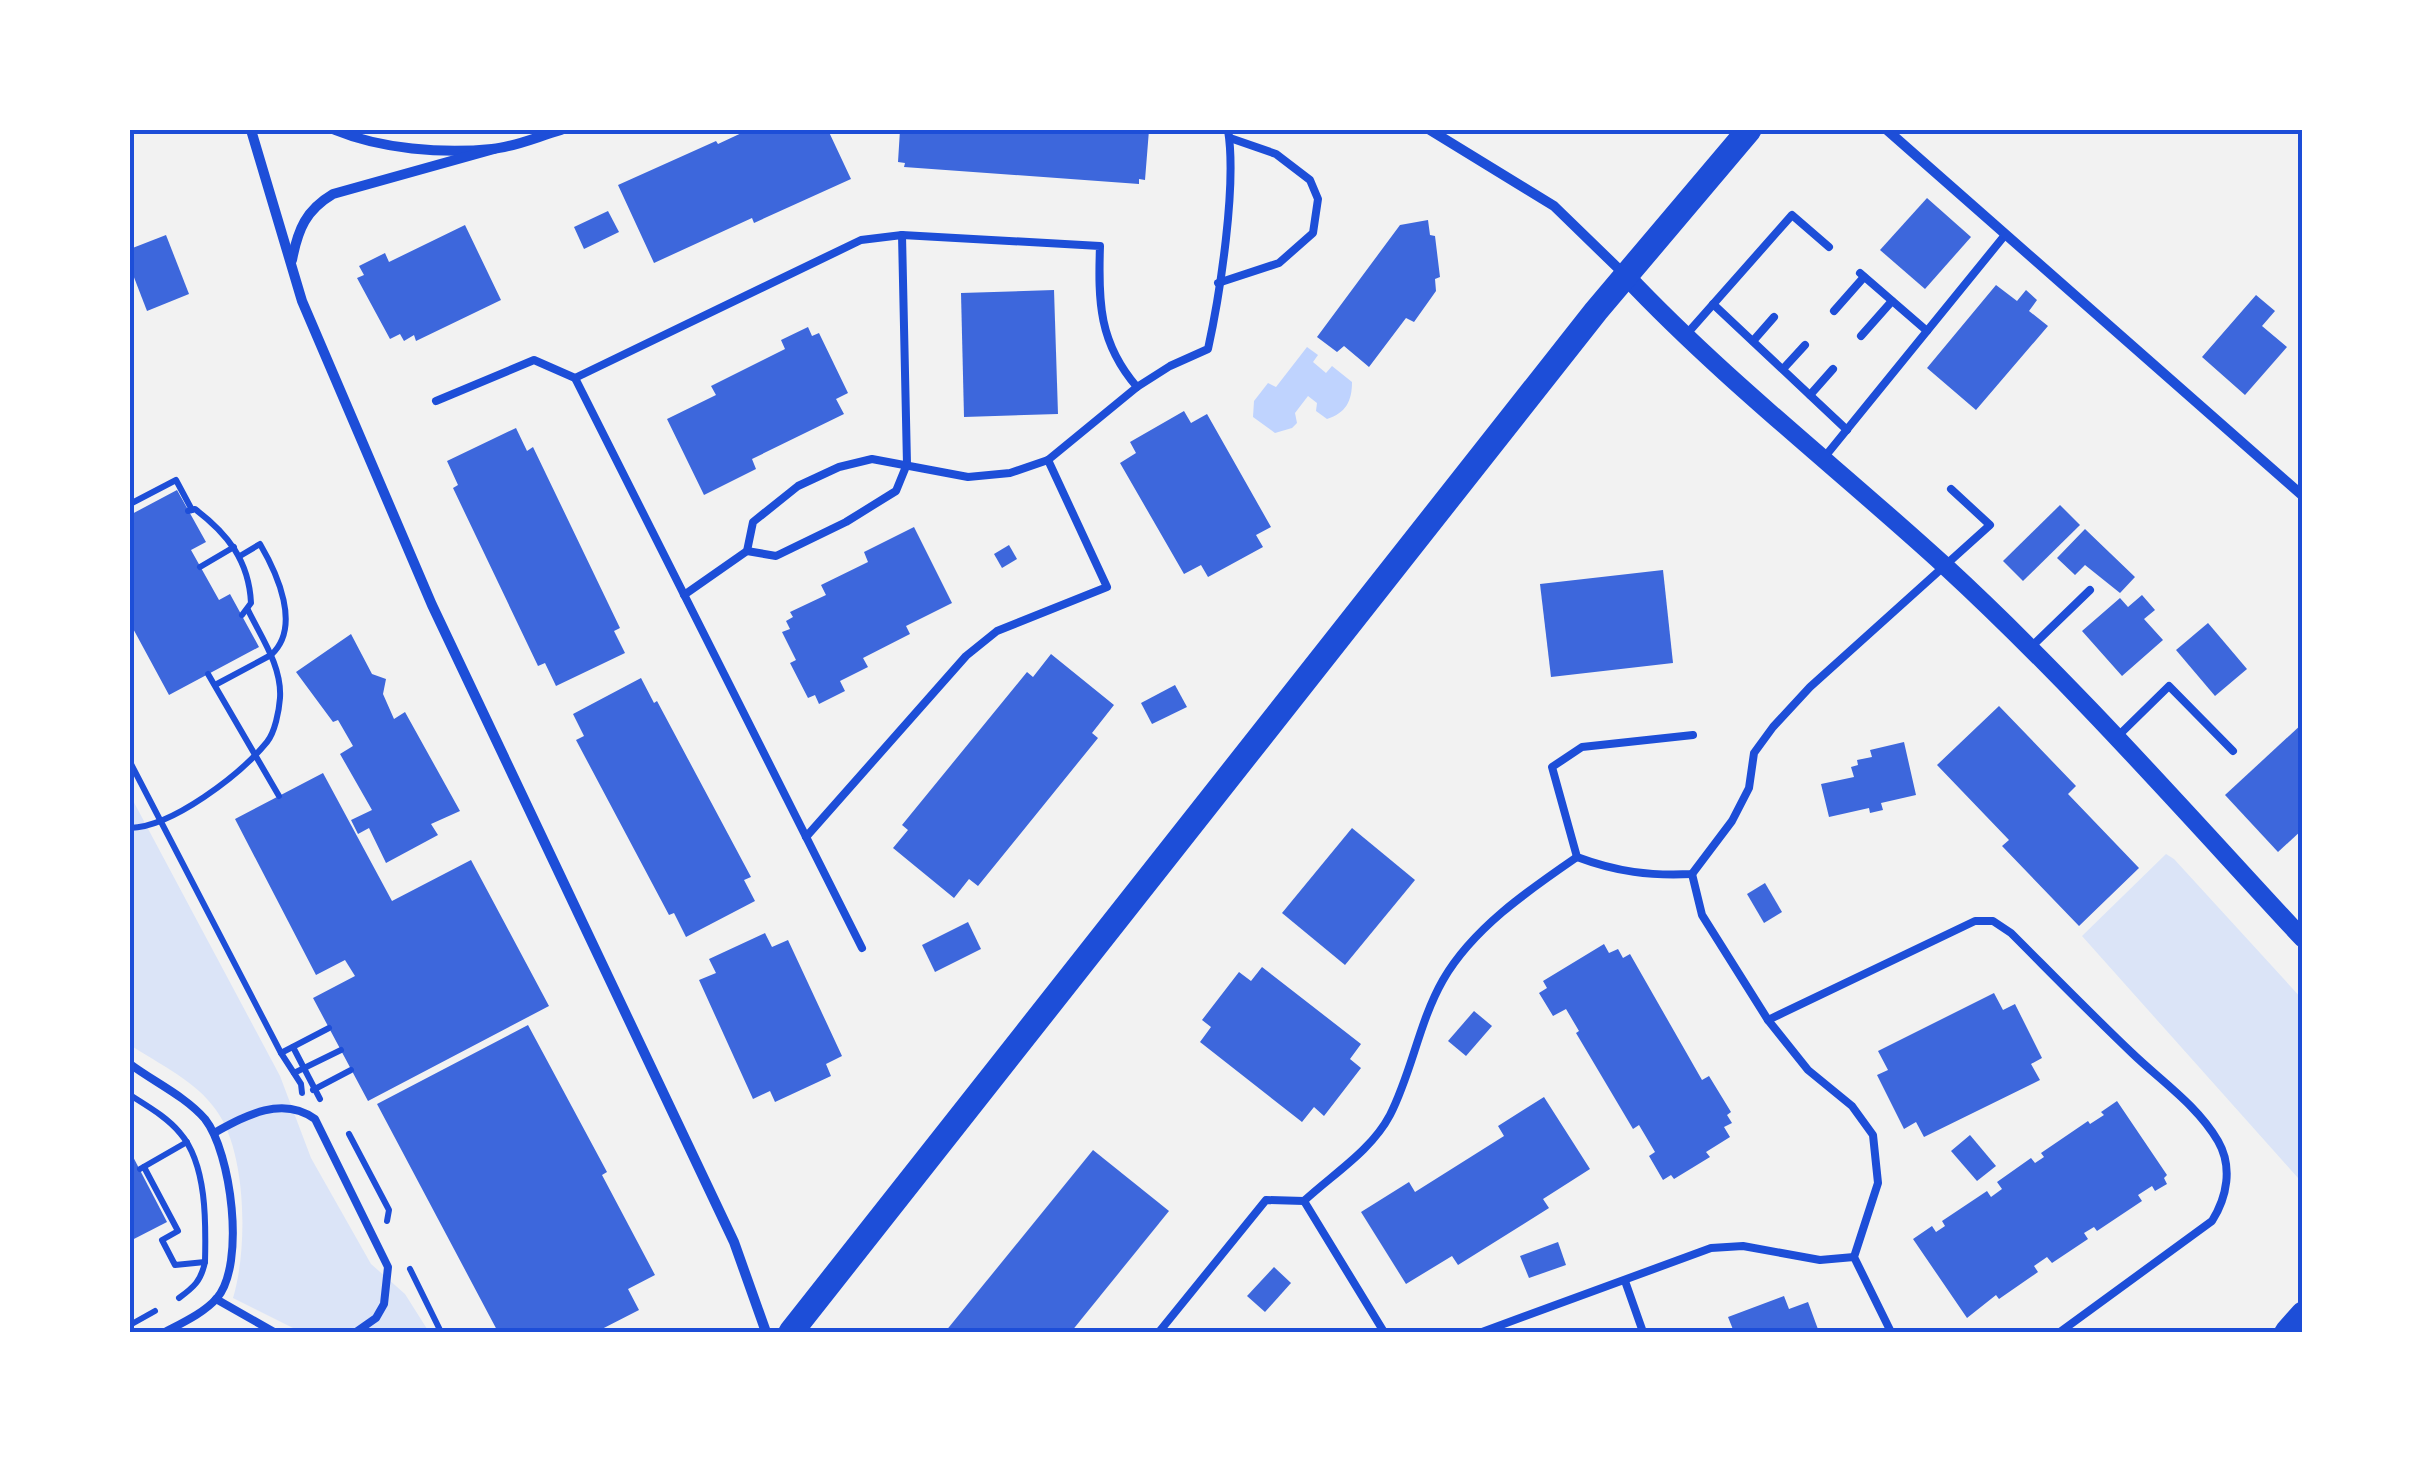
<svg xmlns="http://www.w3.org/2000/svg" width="2433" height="1462" font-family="Helvetica,sans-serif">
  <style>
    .green { fill: #dbe4f7 }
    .water { fill: #bfd3fe }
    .building { fill: #3d67dc }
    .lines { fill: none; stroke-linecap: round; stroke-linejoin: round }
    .path { stroke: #1d4ed8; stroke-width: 6 }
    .service { stroke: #1d4ed8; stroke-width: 8 }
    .minor { stroke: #1d4ed8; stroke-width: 10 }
    .tertiary { stroke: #1d4ed8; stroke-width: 18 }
    .primary { stroke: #1d4ed8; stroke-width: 25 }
    .neatline { fill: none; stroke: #1d4ed8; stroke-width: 4 }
  </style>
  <rect width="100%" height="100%" fill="#f2f2f2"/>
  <g class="green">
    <path d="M130,795l150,281 31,82 60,106 34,30 24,38h-128l-68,-34c15,-49 14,-146 -17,-188 -20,-29 -57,-46 -86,-65z"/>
    <path d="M2166,854l8,5 129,141v193l-5,-15 -216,-242z"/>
  </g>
  <path class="water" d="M1307,347l11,8 -5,7 13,11 6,-7 20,16c0,19 -6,31 -25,37l-11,-8 1,-8 -9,-7 -13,17 2,10 -5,5 -17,5 -22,-16 1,-16 14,-18 8,4z"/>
  <g class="building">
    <path d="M748,130h80l23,49 -97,44 -2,-5 -98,45 -36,-78 98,-44 2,3z"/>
    <path d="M900,130h249l-4,50 -6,-1v5l-235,-17 1,-4 -7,-1z"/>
    <path d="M1927,198l44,39 -46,52 -45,-39z"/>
    <path d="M608,211l11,21 -35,17 -10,-22z"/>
    <path d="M1428,220l2,15 5,1 5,41 -5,2 1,12 -22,31 -8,-4 -37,49 -25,-21 -7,6 -20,-15 83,-112z"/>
    <path d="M465,225l36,75 -85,41 -2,-6 -10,6 -4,-7 -10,5 -33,-61 7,-3 -5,-9 26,-13 4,9z"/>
    <path d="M166,235l23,59 -42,17 -17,-44v-18z"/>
    <path d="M1996,285l21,16 9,-11 11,10 -8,11 19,15 -72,84 -49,-42z"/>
    <path d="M1054,290l4,124 -94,3 -3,-124z"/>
    <path d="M2256,295l19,16 -13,15 25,21 -42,48 -43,-38z"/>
    <path d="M808,327l4,9 7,-3 29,60 -12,6 8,15 -92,45 4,10 -52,26 -37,-76 49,-24 -5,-9 74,-37 -4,-9z"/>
    <path d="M1184,411l7,12 16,-9 64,113 -15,8 7,12 -55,30 -7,-12 -17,9 -64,-111 16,-10 -6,-11z"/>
    <path d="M516,428l11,23 6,-4 87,181 -6,3 11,22 -69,33 -11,-23 -7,3 -85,-178 5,-3 -11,-24z"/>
    <path d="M177,490l29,52 -15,8 28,50 11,-6 29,53 -90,48 -39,-72v-108z"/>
    <path d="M2060,505l20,20 -57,56 -20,-20z"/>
    <path d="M914,527l38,76 -46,23 4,8 -47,24 5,9 -28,14 5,10 -26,13 -4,-9 -7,3 -18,-35 6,-3 -14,-28 8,-3 -4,-8 7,-4 -3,-5 36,-17 -5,-10 47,-23 -4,-10z"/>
    <path d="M2085,529l50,48 -15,16 -35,-28 -10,10 -18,-17z"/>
    <path d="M1009,545l8,14 -15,9 -8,-14z"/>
    <path d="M1663,570l10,93 -122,14 -11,-93z"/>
    <path d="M2142,595l13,15 -11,9 19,21 -41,36 -40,-45 38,-33 8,9z"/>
    <path d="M2208,623l39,46 -32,27 -39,-46z"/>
    <path d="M351,634l21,40 14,5 -3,15 11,25 11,-7 55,99 -29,13 7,11 -52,28 -17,-35 -11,6 -7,-14 21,-10 -32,-56 13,-8 -15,-26 -5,2 -37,-50z"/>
    <path d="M1051,654l63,51 -22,28 6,5 -120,148 -9,-7 -15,19 -61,-50 15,-18 -6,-5 125,-153 6,5z"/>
    <path d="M641,678l13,25 3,-2 94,176 -7,3 11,21 -69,36 -12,-24 -5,2 -93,-175 8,-4 -11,-22z"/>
    <path d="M1175,685l12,22 -35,17 -11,-21z"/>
    <path d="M1999,706l77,80 -8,8 71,74 -60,58 -77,-80 7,-6 -72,-75z"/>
    <path d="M2303,723v106l-25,23 -53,-57z"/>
    <path d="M1904,742l12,53 -35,8 2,7 -13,3 -1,-5 -40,9 -8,-33 33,-7 -3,-10 7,-2 -1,-5 15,-3 -2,-7z"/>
    <path d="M323,773l69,128 79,-41 78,146 -181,95 -55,-103 42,-22 -10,-16 -29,15 -81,-156z"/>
    <path d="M1352,828l63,52 -70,85 -63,-52z"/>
    <path d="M1765,883l17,29 -18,11 -17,-29z"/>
    <path d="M968,922l13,27 -46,23 -13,-27z"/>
    <path d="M765,933l7,14 16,-7 54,116 -16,8 5,12 -56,26 -5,-11 -17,8 -54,-119 17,-7 -7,-14z"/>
    <path d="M1604,944l5,9 9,-4 5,9 7,-4 72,126 7,-4 22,36 -4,3 5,8 -8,4 6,10 -24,15 4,5 -36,22 -3,-4 -8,5 -14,-24 6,-4 -16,-27 -6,4 -57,-96 3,-2 -13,-22 -13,7 -14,-23 8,-5 -4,-7z"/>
    <path d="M1262,967l99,77 -11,15 11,9 -37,48 -10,-9 -12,15 -102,-80 11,-15 -9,-7 37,-48 12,9z"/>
    <path d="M1994,993l9,17 12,-6 27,54 -11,6 9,16 -116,57 -8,-15 -12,7 -27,-54 11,-5 -10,-19z"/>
    <path d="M1474,1011l18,15 -26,30 -18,-15z"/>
    <path d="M528,1025l79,147 -5,3 53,100 -27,14 11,21 -43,22h-98l-121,-228z"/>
    <path d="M1544,1097l46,72 -47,30 6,9 -91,57 -6,-9 -46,28 -45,-72 48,-30 6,10 89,-56 -6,-10z"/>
    <path d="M2117,1101l50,74 -3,3 3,6 -12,7 -3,-5 -14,9 4,6 -45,30 -3,-4 -10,6 4,6 -36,24 -5,-6 -13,9 4,6 -39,27 -3,-4 -29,23 -54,-79 19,-13 4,6 9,-6 -3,-5 45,-30 4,6 11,-8 -5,-7 34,-24 4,5 9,-6 -3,-4 47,-32 2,3 14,-9 -3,-3z"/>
    <path d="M1970,1135l26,31 -19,15 -26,-30z"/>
    <path d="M1093,1150l76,61 -98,121h-126z"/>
    <path d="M130,1151l37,71 -37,19z"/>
    <path d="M1558,1242l8,23 -37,13 -9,-22z"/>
    <path d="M1274,1267l17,16 -26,29 -18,-16z"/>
    <path d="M1784,1296l5,13 19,-7 11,30h-85l-6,-15z"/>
  </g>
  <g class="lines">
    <g class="path">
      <path d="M130,504l46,-24 16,30"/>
      <path d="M188,511l7,-2c33,25 54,52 56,94l-9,12"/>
      <path d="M200,567l34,-20"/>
      <path d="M208,674l71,122"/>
      <path d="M215,685l56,-30c31,-28 6,-82 -11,-111l-20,12"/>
      <path d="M130,762l151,291 20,31 1,9"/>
      <path d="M130,828c42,-1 110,-53 137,-86 8,-10 12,-31 13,-44 2,-32 -19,-61 -32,-88"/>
      <path d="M293,1047l27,52"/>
      <path d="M281,1053l48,-25"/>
      <path d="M294,1073l47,-23"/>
      <path d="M313,1090l38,-20"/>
      <path d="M130,1095c17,11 37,22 50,38 27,31 26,90 25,129 -4,19 -11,25 -26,36"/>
      <path d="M349,1134l40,76 -2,11"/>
      <path d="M144,1167l34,64 -16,9 13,25 30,-3"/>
      <path d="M140,1169l47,-27"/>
      <path d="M410,1269l31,63"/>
      <path d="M130,1325l25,-14"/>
    </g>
    <g class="service">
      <path d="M1860,273l67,58"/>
      <path d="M1218,283l61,-20 34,-30 5,-34 -8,-19 -34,-26 -46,-16"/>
      <path d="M1713,304l134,126"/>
      <path d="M1834,311l30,-34"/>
      <path d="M1685,336l107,-121 37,32"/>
      <path d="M1861,336l31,-35"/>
      <path d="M1753,341l21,-24"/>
      <path d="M1783,369l22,-24"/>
      <path d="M575,378l286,-138 41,-5 198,11c-2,56 -1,97 37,141"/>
      <path d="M1810,395l23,-26"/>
      <path d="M436,401l98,-41 41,18 287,570"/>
      <path d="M1823,459l182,-224"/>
      <path d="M747,551l29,5 70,-34 50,-31 11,-27 -5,-229"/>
      <path d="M684,595l63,-44 6,-29 45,-36 41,-19 33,-8 96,18 42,-4 38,-13 89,-73 33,-21 38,-17c12,-55 29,-164 20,-219"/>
      <path d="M2030,648l60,-58"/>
      <path d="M1693,735l-111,12 -30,20 25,90c40,15 73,19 115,17l40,-53 17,-33 5,-35 19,-26 37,-40 180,-162 -39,-36"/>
      <path d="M2117,737l52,-51 64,65"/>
      <path d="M806,837l160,-181 31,-25 110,-44 -59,-127"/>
      <path d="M1692,874l10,41 66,105 40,50 44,36 21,29 5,48 -24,74 37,75"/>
      <path d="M1768,1020l207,-99h18l18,12c40,40 80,81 121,120 29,28 65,52 86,88 15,26 9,56 -6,80l-152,111"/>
      <path d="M130,1064c24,18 55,32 75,55 26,33 41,145 12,179 -13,15 -35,25 -52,34"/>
      <path d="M214,1133c31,-17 68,-38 101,-14l73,148 -4,37 -8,14 -20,14"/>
      <path d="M1304,1201l80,131"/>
      <path d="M1625,1281l18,51"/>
      <path d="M216,1299l58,33"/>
      <path d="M1159,1332l107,-132 38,1c29,-27 67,-50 86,-86 22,-43 29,-93 53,-135 30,-52 86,-90 134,-123"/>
      <path d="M1482,1332l229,-84 32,-2 77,14 34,-3"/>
    </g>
    <g class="minor">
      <path d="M251,130l51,171 130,304 302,637 32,90"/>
      <path d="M335,130c46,19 107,24 157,19 23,-2 47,-13 69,-19"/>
      <path d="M1430,130l124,76 70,68"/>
      <path d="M1887,130l416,366"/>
      <path d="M292,260c6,-31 14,-50 41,-66l161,-45"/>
    </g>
    <path class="tertiary" d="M1625,275c99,105 214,194 320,291 127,117 241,247 358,373"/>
    <g class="primary">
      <path d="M791,1332l805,-1021 153,-181"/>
      <path d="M2287,1332l16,-18"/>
    </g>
  </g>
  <rect width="2433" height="1462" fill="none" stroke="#ffffff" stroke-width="265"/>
  <rect x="132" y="132" width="2168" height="1198" class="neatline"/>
</svg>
